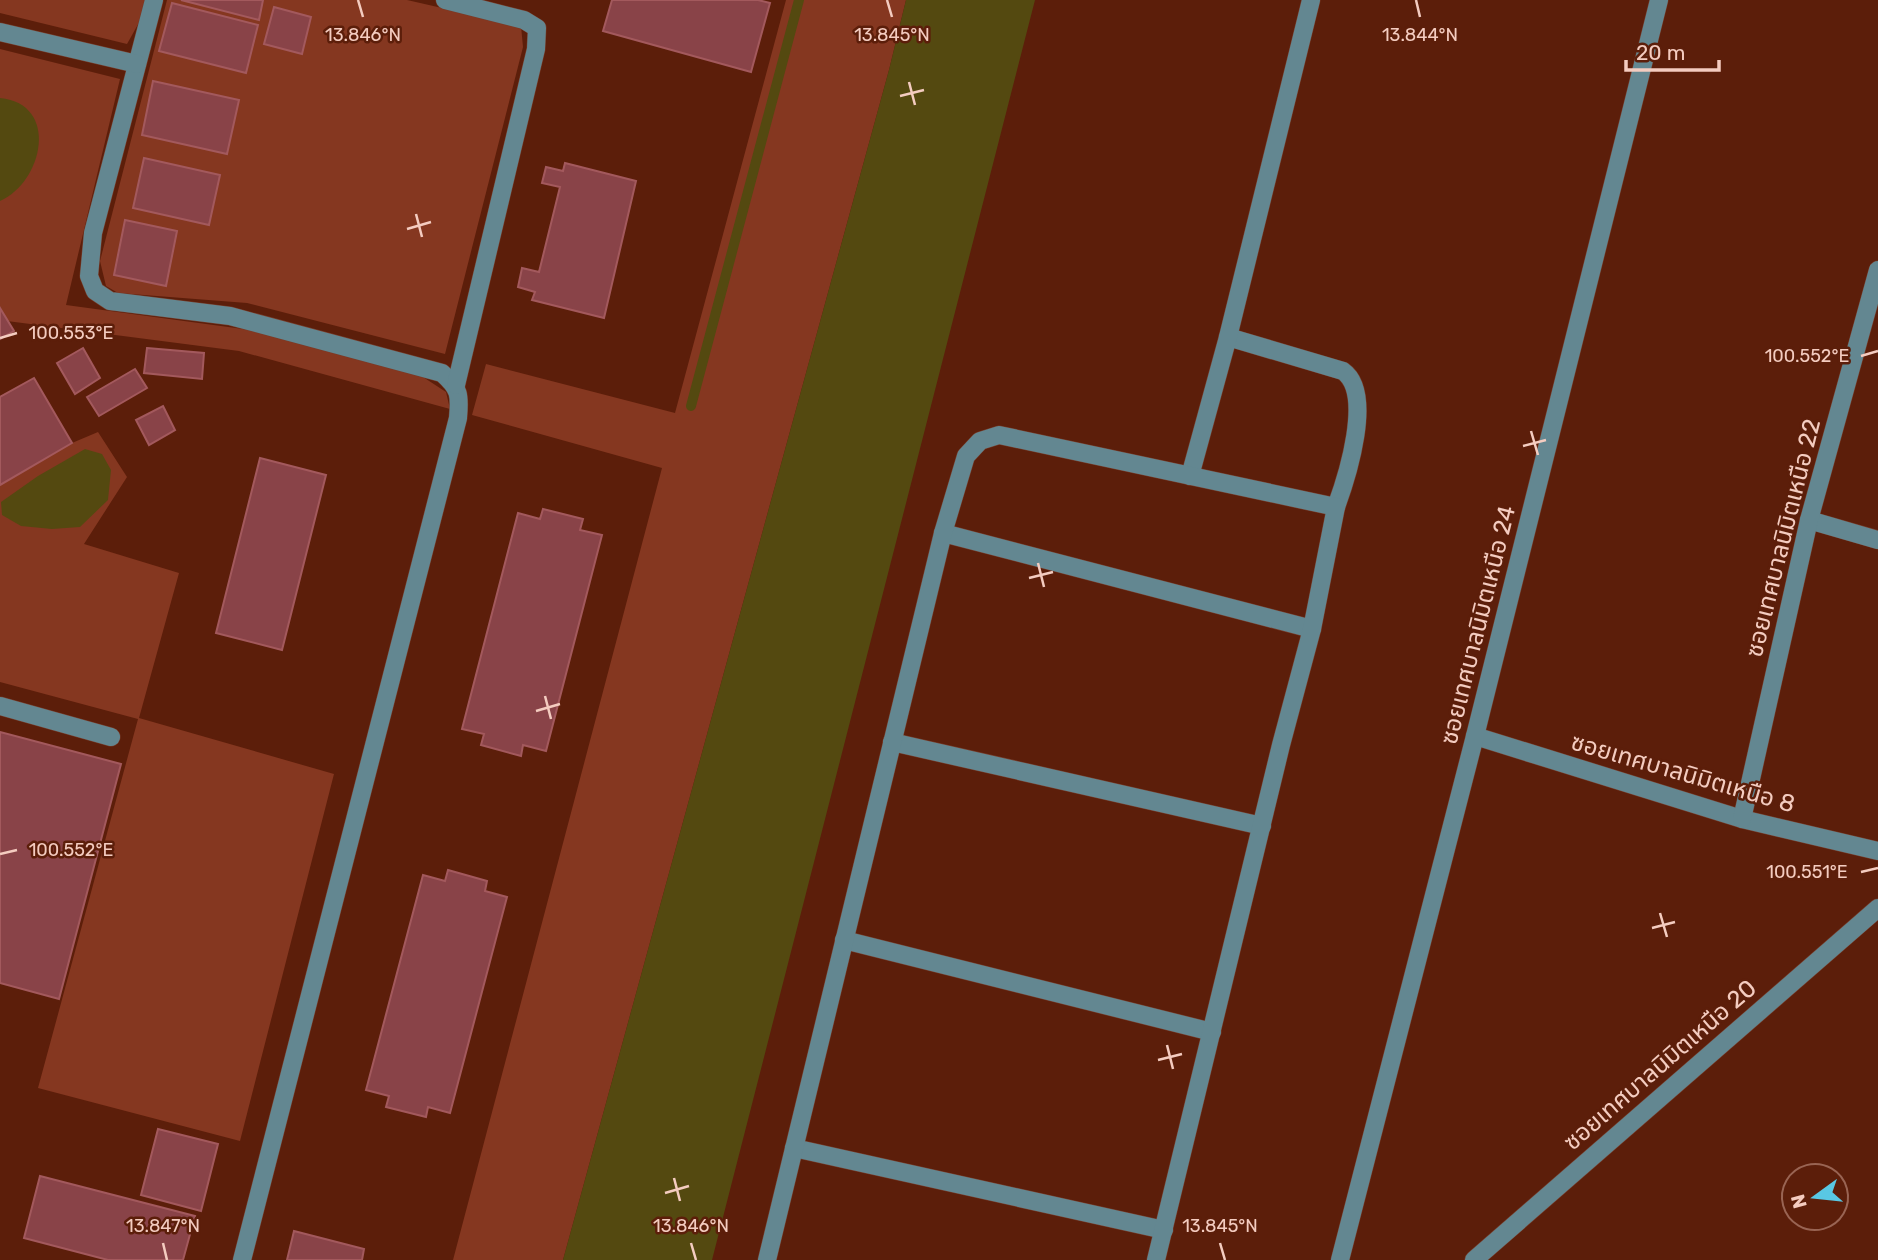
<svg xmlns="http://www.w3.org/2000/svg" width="1878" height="1260" font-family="Rubik,'Noto Sans Thai',sans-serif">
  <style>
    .green { fill: #853720 }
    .water { fill: #544910 }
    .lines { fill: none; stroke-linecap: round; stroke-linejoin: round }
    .stream { stroke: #544910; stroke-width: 10 }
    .building { fill: #894348; stroke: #a3595d; stroke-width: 2 }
    .minor-casing { stroke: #773d2b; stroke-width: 19 }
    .minor { stroke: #638791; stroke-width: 18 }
    .ticks { fill: none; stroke: #f4ccc0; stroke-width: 2.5 }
    .labels { text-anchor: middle; stroke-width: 5; stroke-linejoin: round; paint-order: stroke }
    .street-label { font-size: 24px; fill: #f4ccc0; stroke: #5c1e0a }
    .ticks-label { font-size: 18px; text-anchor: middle; fill: #f4ccc0; stroke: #5c1e0a; stroke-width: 5; stroke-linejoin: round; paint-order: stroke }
  </style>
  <rect width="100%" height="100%" fill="#5c1e0a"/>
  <g class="green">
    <path d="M0,0h145l-4,19 -14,25 -127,-31z"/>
    <path d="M167,0h240l114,26 2,21 -78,307 -198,-51 -129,-10 -12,-7 -6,-25z"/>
    <path d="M786,0h120l-17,70 -326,1190h-110l209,-792 -190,-53 14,-51 189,49z"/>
    <path d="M0,49l120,30 -54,226 192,26 165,46 23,15 4,17 -211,-58 -232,-30 -7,-13z"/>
    <path d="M98,432l29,45 -43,67 95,29 -40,145 195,56 -94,367 -202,-53 100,-369 -138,-37v-197l72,-42z"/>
  </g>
  <g class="water">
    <path d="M906,0h129l-323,1260h-149l326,-1190z"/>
    <path d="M0,98c60,6 43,84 0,103z"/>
    <path d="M85,449l17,5 9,16 -3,30 -28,27 -28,2 -31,-3 -19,-11 -1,-13 37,-26z"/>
  </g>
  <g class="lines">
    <path class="stream" d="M691,406l108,-406"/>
  </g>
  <g class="building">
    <path d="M181,0h82l-4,20z"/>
    <path d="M612,0h146l12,3 -19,69 -148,-41z"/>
    <path d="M172,3l86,22 -12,48 -87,-22z"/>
    <path d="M274,7l37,10 -9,37 -38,-10z"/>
    <path d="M153,81l86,19 -12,54 -85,-19z"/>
    <path d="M144,158l76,17 -11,50 -76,-17z"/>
    <path d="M565,163l71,18 -32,137 -72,-18 3,-8 -17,-5 4,-19 17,4 21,-85 -18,-4 4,-16 17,4z"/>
    <path d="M125,220l52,11 -11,55 -52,-11z"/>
    <path d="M0,308l14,23 -14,8z"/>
    <path d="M83,348l17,30 -25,16 -18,-31z"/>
    <path d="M147,348l57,5 -2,26 -58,-6z"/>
    <path d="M135,369l12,19 -48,28 -12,-19z"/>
    <path d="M34,378l38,65 -72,42v-88z"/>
    <path d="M163,406l12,24 -26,15 -13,-25z"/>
    <path d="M260,458l66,17 -44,175 -66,-17z"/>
    <path d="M543,509l40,10 -3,11 22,5 -56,216 -23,-6 -2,11 -40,-11 3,-11 -22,-5 56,-216 22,6z"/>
    <path d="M0,732l121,32 -62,235 -59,-16z"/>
    <path d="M448,870l39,11 -2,10 22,6 -57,216 -22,-6 -2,10 -40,-10 3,-11 -23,-6 57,-215 22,6z"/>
    <path d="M158,1129l60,15 -17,67 -60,-16z"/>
    <path d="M40,1176l155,40 -12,44h-75l-84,-22z"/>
    <path d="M294,1231l70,18 -2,11h-75z"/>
  </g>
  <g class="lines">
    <defs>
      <g id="minor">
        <path d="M154,0l-61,233 -4,43 6,15 15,10 120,15 212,57c18,16 18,22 16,45l-216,842"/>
        <path d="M445,0l79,20 13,8 -1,21 -80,336"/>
        <path d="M0,32l137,32"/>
        <path d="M1228,337l115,34c31,22 4,106 -7,136"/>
        <path d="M1190,476l38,-139 83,-337"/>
        <path d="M1809,520l69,20"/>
        <path d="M943,533l369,96"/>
        <path d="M0,706l111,31"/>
        <path d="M1475,736l267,83 136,32"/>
        <path d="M892,742l370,84"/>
        <path d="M1742,819l67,-299 69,-250"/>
        <path d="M844,940l368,92"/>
        <path d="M794,1148l370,82"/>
        <path d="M767,1260l176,-727 23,-77 14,-15 19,-6 337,72 -24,122 -31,116 -125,515"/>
        <path d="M1340,1260l135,-524 184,-736"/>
        <path d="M1474,1260l404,-352"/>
      </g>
    </defs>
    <use href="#minor" class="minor-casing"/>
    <use href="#minor" class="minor"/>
  </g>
  <path class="ticks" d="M358,0l5,17M887,0l5,17M1416,0l4,17M909,82l6,23M900,96l24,-6M416,214l6,23M407,229l24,-7M0,338l17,-5M1861,356l17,-5M1531,431l7,24M1523,446l23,-6M1038,563l6,24M1029,578l24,-6M545,696l6,23M536,711l24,-7M0,854l17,-4M1861,872l17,-4M1660,913l7,24M1652,928l23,-6M1167,1045l6,24M1158,1060l24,-6M674,1178l6,23M665,1193l24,-7M163,1243l4,17M691,1243l5,17M1220,1243l5,17"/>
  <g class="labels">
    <g class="street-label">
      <text transform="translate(1783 538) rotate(-76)" y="8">ซอยเทศบาลนิมิตเหนือ 22</text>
      <text transform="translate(1478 625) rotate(-76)" y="8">ซอยเทศบาลนิมิตเหนือ 24</text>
      <text transform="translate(1683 773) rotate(16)" y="8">ซอยเทศบาลนิมิตเหนือ 8</text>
      <text transform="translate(1660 1065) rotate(-41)" y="8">ซอยเทศบาลนิมิตเหนือ 20</text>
    </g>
  </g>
  <g class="ticks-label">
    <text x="892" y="41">13.845°N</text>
    <text x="1420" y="41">13.844°N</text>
    <text x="363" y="41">13.846°N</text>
    <text x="71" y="339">100.553°E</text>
    <text x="1807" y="362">100.552°E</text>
    <text x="71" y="856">100.552°E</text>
    <text x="1807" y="878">100.551°E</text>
    <text x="163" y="1232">13.847°N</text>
    <text x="691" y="1232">13.846°N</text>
    <text x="1220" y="1232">13.845°N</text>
  </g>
  <g transform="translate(1815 1197) rotate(255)"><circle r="33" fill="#5c1e0a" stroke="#996453" stroke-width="2"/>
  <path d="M0-5L12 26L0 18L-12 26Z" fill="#59c8e4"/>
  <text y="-10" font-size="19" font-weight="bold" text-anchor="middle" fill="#f4ccc0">N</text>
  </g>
  <path d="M1626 60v10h93v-10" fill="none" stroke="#f4ccc0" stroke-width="3.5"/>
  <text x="1636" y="60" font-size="21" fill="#f4ccc0" stroke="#5c1e0a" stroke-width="5" paint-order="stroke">20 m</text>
</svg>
